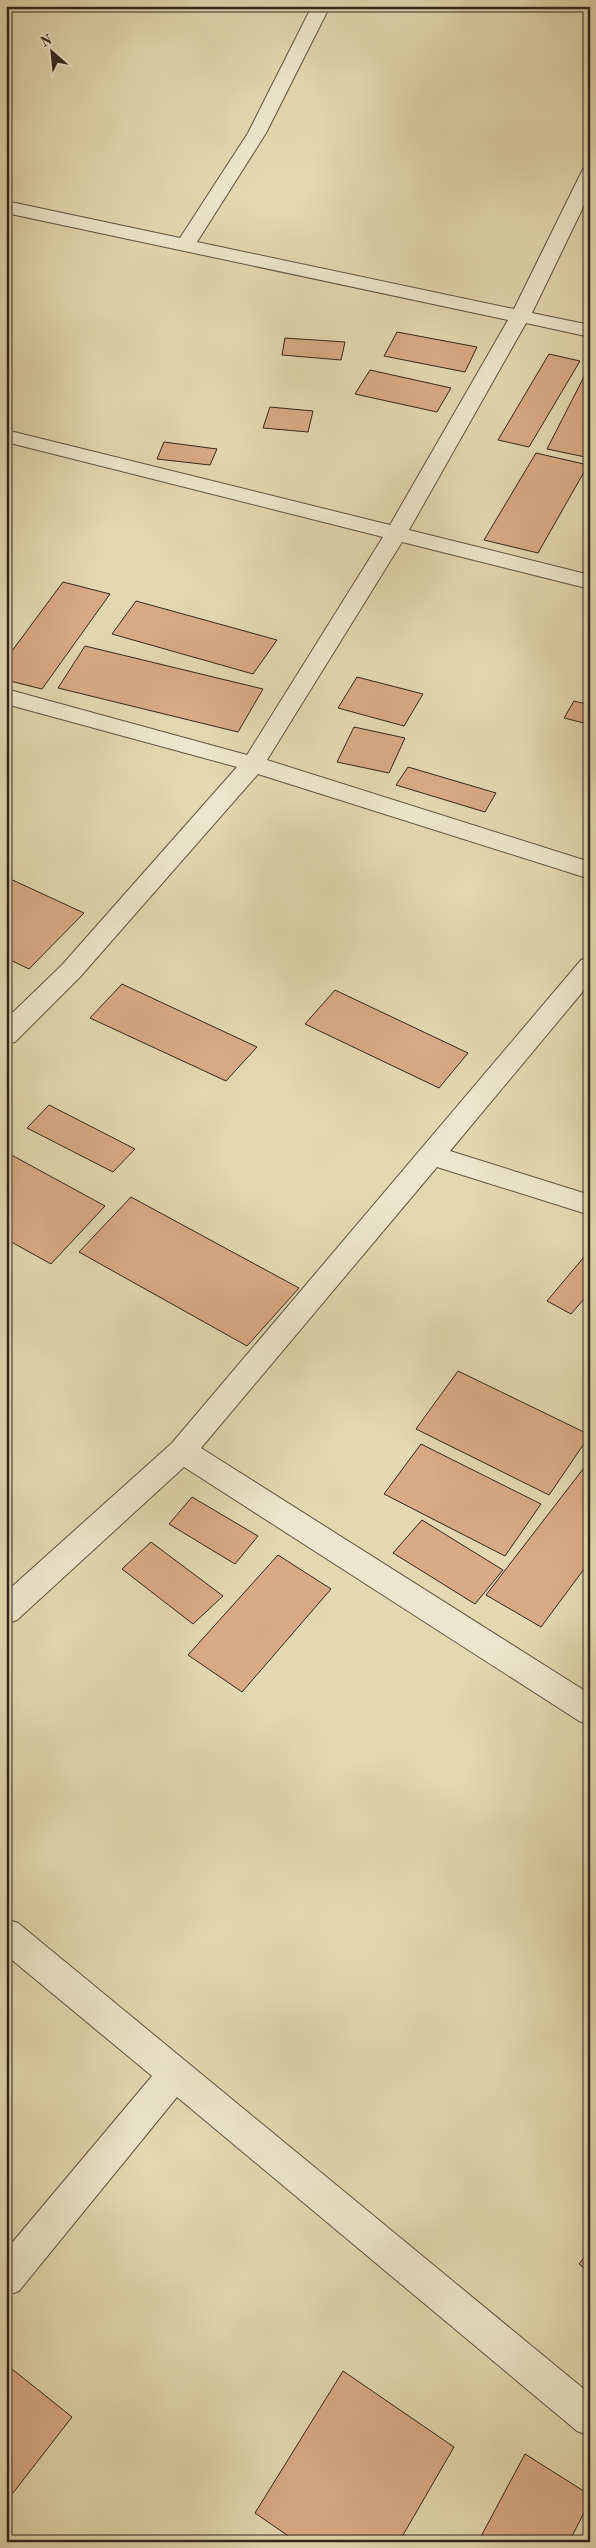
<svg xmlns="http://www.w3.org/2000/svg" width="596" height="2548" font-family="'Old Standard TT',serif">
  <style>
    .building { fill: #d9aa86; stroke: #31261d }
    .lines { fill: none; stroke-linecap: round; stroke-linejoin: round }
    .minor-casing { stroke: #5e5242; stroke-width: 2 }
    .minor { fill: #ede6cc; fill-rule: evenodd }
  </style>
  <rect width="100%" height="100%" fill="#e4d8b0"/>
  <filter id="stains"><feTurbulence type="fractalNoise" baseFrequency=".004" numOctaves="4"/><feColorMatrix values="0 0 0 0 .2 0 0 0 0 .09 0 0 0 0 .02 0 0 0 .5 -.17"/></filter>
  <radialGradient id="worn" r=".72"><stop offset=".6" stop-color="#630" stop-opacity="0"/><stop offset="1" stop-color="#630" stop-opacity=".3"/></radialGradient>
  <g class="building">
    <path d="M397,332l80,15 -12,25 -81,-16z"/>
    <path d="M285,338l60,4 -4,18 -59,-5z"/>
    <path d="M549,354l31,7 -51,86 -31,-7z"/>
    <path d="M590,365v93l-43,-9z"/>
    <path d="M370,370l81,18 -14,24 -82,-18z"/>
    <path d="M270,407l43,4 -5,21 -45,-4z"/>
    <path d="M164,442l53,7 -7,16 -53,-6z"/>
    <path d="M536,453l52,12 -50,88 -54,-13z"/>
    <path d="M63,582l47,12 -68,95 -36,-9v-21z"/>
    <path d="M136,601l141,39 -24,34 -141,-40z"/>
    <path d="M85,646l178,43 -25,43 -180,-44z"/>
    <path d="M357,677l66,17 -19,32 -66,-18z"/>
    <path d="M574,701l16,4 -2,19 -24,-6z"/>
    <path d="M354,727l51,11 -16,35 -52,-11z"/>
    <path d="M408,767l88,26 -11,19 -89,-27z"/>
    <path d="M6,877l78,36 -55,56 -23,-11z"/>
    <path d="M122,984l135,63 -31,34 -136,-63z"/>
    <path d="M335,990l133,63 -29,35 -134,-64z"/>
    <path d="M49,1105l86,44 -22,23 -86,-44z"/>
    <path d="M6,1152l99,54 -54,58 -45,-25z"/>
    <path d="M131,1197l168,91 -52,58 -168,-94z"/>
    <path d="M589,1251l1,41 -19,22 -24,-13z"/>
    <path d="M458,1371l132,64 -41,60 -133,-66z"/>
    <path d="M421,1444l120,60 -36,52 -121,-62z"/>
    <path d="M590,1460v101l-49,66 -55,-32z"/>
    <path d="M192,1497l66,39 -23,28 -66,-40z"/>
    <path d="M422,1520l81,50 -28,34 -82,-51z"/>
    <path d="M151,1542l72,54 -30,28 -71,-55z"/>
    <path d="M278,1555l53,34 -89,103 -54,-37z"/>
    <path d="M590,2250v22l-11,-8z"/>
    <path d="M12,2369l60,48 -66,85v-125z"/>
    <path d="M343,2371l111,76 -55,95h-102l-42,-29z"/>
    <path d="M525,2454l65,41v6l-21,41h-91z"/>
  </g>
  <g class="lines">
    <defs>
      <g id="minor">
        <path d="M312,6h18l-64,127 -69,109 317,67 67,-136 2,-4 7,-2v26l-58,120 58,12v12l-64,-14 -117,207 181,45v14l-188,-47 -135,218 323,102v17l-332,-105 -178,203 -65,65 -9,2v-25l56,-54 175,-198 -231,-63v-15l241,66 136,-218 -377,-95v-12l384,95 118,-205 -502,-107v-12l174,37 68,-105z"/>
        <path d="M590,957v26l-140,168 140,44v20l-153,-48 -236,281 389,246v31l-11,-4 -395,-254 -167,153 -11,4v-32l166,-149 409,-483z"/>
        <path d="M6,1919l12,4 572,471v42l-13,-5 -400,-334 -158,194 -13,5v-46l146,-174 -146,-121z"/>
      </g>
    </defs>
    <use href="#minor" class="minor-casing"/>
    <use href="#minor" class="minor"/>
  </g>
  <rect width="596" height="2548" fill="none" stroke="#e4d8b0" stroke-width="25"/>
  <rect x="8" y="8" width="581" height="2533" fill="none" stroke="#31261d" stroke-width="2.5"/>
  <rect x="12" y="12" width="571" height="2523" fill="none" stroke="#31261d"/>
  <g transform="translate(52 52) rotate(333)" stroke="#ede6cc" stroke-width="4" paint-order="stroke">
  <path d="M0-4L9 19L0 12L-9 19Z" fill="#31261d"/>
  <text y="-8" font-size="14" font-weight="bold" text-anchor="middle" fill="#31261d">N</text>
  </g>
  <rect width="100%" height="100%" filter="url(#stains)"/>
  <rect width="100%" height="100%" fill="url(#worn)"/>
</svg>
